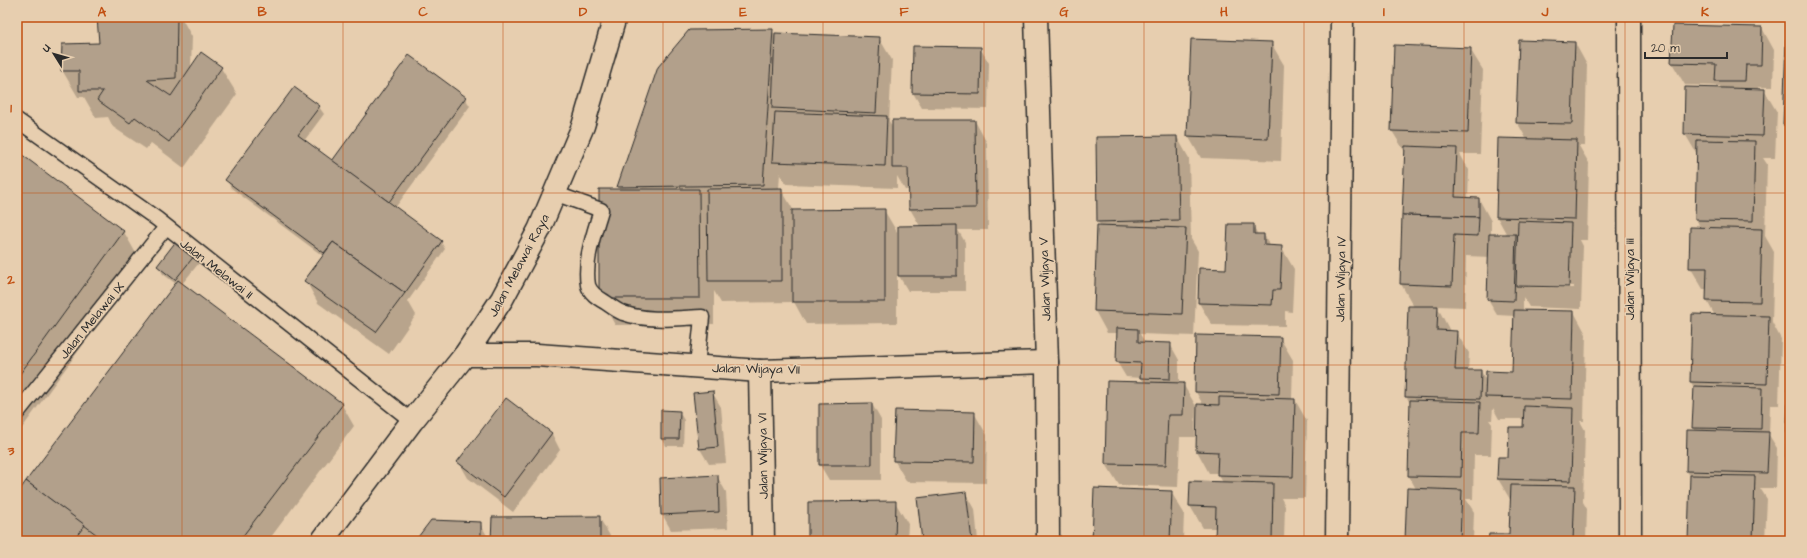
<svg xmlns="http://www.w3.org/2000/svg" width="1807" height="558" font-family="'Architects Daughter',sans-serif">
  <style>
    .shadow { fill: #0003; fill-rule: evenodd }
    .building { fill: #b2a08b; stroke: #2b2b2b }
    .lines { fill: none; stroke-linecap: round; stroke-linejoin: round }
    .lane-casing { stroke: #2b2b2b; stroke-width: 17 }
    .street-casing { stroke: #2b2b2b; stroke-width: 25 }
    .secondary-casing { stroke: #2b2b2b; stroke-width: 25 }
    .lane { stroke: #e7ceaf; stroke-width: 14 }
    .street { stroke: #e7ceaf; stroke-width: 22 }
    .secondary { stroke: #e7ceaf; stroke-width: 22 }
    .grid { fill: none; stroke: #c25012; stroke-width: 1; stroke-opacity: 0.55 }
    .labels { text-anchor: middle; stroke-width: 3.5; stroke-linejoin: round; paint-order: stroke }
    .street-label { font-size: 13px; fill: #2b2b2b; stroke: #e7ceaf }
    .neatline { fill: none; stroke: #c25012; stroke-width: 1.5 }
    .grid-label { font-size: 13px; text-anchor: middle; font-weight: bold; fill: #c25012 }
  </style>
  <rect width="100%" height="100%" fill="#e7ceaf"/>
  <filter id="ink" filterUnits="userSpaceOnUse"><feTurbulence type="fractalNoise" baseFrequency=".025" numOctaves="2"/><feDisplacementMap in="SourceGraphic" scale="8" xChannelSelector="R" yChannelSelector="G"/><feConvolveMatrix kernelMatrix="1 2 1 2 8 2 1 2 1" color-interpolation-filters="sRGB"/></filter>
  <g filter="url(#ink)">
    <g class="shadow">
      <path d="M98,17h83l11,20 -1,31h30l16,26 -53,74 -33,-25 -5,6 -33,-22 -5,-10 -12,1 -12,-21h-6l-16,-27 38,-26z"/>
      <path d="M1674,26l88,2 12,22 -1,37h-15v3h6l13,22 -2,46h-12l4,6 -2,72 9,16 -2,70 9,17 -2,66h-9l-1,30 8,13 -1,40h-16l7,11 -2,42h-76l2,-63 -4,-7 8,-40 -2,-3 1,-40 -3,-6 24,-66 -8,-15v-12h-4l-13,-22 11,-38 -5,-10 2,-63 -13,-22 36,-45 -1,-3 -35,-1 -13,-22z"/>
      <path d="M772,30l4,7 103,1 13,22 -3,61 4,7 82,-7 12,22 1,87h-30l7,12v49h-57l-9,-15 21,-50 -10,-17v-19h-5l-8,-14v12l-111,-4 -6,-11 -1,16h2l13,22 90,-1 13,22v91l-91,1 -12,-22 -73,1 -7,-12v33l-99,1 -15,-27 20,-108 -2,-3 41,-119z"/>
      <path d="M1790,40v95l-6,-10z"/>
      <path d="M1271,43l13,22 -3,96 -80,-3 -13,-22z"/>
      <path d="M1575,43l12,22 -2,81h-6l10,17 -2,77h-7l3,6 -2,63 -52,-2 -6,-10v14l51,1 12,22 -2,87h-4l5,9 -2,72 4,7 -1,32h-97l21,-6 1,-34 -13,-22 1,-21h10l15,-30 1,-9h-26l-6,-11 -1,12h-3l3,4 -1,31h-17l-1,44h-7l8,13 -1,29h-67l10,-52 -7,-13 2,-71 -5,-9 8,-89 -13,-23 4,-132 -13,-21 78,-82 13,21 -3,84h-20l9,16 -1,29h11l12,22v14h16l-10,-18 30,-77 -10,-18zM1466,256l24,1 -2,43 9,15 17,1 -1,57 -27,8 -5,-10h-13l1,-18 -13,-21 -6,-1 -13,-25 28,1zM1528,285l46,1v2l-46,-1z"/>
      <path d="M980,48l9,15 -1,46 -66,-1 -9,-15z"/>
      <path d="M465,98l5,8 -75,102 46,34 4,7 -37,52 8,14 -27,39 -71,-51 -12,-22 17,-25 -92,-68 -4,-8 92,-73 5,7 -20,27 28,21z"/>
      <path d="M1177,137l12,21 2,81 7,12 -4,85 -54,-2 6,10h24l9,16v24h4l13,22 -1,31h-15l-2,50 -59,-2 -13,-21 39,-81 -4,-5 -15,-1 -9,-15v-29h-10l-12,-22 6,-85 -3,-4 -1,-84z"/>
      <path d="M17,152l107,80 18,32 -125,171z"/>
      <path d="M1253,225l5,10h6l7,12h10l13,22 -2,43 -7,-1v15l-73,-1 -13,-22 28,-33z"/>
      <path d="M195,255l4,8 -17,21 160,121 12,21 -86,115h-251v-45l159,-212 -13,-10 -5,-8z"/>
      <path d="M1197,336l83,2 13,22 -1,40h3l12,21 -2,77h-24l4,8 -1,35h-68v-13h-13l-13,-22 1,-24 32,1 -5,-10h-9l-12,-22 1,-46h5l-7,-13z"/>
      <path d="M712,392l9,15 5,56 -17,1 -9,-15z"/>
      <path d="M506,400l46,34 8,16 -47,62 -45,-34 -9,-16z"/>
      <path d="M872,404l9,16v60h-52l-9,-15z"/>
      <path d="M679,412l5,8 -1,26h-17l-4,-8z"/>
      <path d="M974,413l13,22 -1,48 -79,-1 -13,-22z"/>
      <path d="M717,476l9,16 2,36 -57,2 -9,-16z"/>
      <path d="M1171,492l13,21 -1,28h-90z"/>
      <path d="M966,493l9,16 3,32h-55z"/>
      <path d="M895,502l13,22 -1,17h-98z"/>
      <path d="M599,517l14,24h-120z"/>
      <path d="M480,523l10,18h-74z"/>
    </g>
    <g class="building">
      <path d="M97,17h80l-1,61 -29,2 24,16 30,-44 21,15 -53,75 -34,-25 -5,6 -33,-23 6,-9h-24v-20h-18l1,-27 37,-1z"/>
      <path d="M1673,25l89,2 -1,38h-15l-1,16h-30l1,-17 -45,-1z"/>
      <path d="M773,29l-10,156 -146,2 41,-120 31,-37z"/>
      <path d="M775,33l105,4 -4,76 -104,-5z"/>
      <path d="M1191,39l81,3 -4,97 -81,-3z"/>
      <path d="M1786,39h4v86h-7z"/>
      <path d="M1519,40l56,2 -3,82 -56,-1z"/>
      <path d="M1394,45l77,3 -3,85 -77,-2z"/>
      <path d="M913,46l68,1 -1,47 -68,-1z"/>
      <path d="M409,55l57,42 -77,105 -57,-41z"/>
      <path d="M294,87l26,19 -22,29 144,106 -37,52 -72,-51 -9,11 -99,-73z"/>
      <path d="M1685,87l80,2 -2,47 -79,-2z"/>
      <path d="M775,112l112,4 -2,50 -113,-4z"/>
      <path d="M892,120h83l1,88 -67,1 -1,-41h-16z"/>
      <path d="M1177,136l2,84 -82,2 -1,-85z"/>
      <path d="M1498,138l79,2 -2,79 -79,-2z"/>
      <path d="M1697,140l58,1 -2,80 -58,-1z"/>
      <path d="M1405,146l52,2 -2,49 24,1v19l-77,-2z"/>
      <path d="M17,151l107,80 -107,147z"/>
      <path d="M782,188v93h-74l-1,-92z"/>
      <path d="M599,189h100l1,109h-101z"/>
      <path d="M885,209v93h-93v-92z"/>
      <path d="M1402,215l77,2 -1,19 -24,-1 -2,51 -52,-2z"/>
      <path d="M1518,221l53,2 -2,64 -53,-1z"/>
      <path d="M1228,224h26v10h10v11l18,1 -2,44h-7l-1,15 -74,-2 1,-35 27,1z"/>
      <path d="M957,225v51h-59v-50z"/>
      <path d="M1097,225l89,3 -4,86 -88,-3z"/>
      <path d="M1690,227l72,2 -2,73 -54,-1 1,-33h-18z"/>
      <path d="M1489,234h27l-2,67 -27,-1z"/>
      <path d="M177,240l18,15 -20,25 -18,-14z"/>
      <path d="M333,242l72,51 -29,39 -72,-51z"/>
      <path d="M178,280l165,124 -104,137h-134l-79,-60z"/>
      <path d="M1408,306h30l-1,24 20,1 -2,39h26l-1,29 -75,-2z"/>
      <path d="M1514,310l60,1 -2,88 -87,-2 1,-26 26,1z"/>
      <path d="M1692,314l77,2 -2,68 -77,-2z"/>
      <path d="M1117,328l21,1v13l33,1 -1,36 -30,-1 1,-15 -25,-1z"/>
      <path d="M1196,335l85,2 -2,57 -84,-2z"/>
      <path d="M1790,369v22h-3z"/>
      <path d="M1107,381l77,2 -1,32h-15l-2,50 -61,-1z"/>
      <path d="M1694,386l68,2 -1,41 -69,-1z"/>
      <path d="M713,391l5,56 -19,2 -6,-56z"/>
      <path d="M1219,397l76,2 -2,78 -76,-2 1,-23 -22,-1 1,-47 22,1z"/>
      <path d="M1788,397h2v62l-4,-1z"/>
      <path d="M506,398l46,35 -48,64 -47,-35z"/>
      <path d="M1410,400l70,2 -1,31h-17l-1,44 -53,-1z"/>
      <path d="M872,403v62h-53v-61z"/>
      <path d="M1524,406l49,2 -2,73 -74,-2 1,-22h10l1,-30h14z"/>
      <path d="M661,410l19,1 -1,28h-18z"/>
      <path d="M895,410l80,2 -1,50 -81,-1z"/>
      <path d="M1687,430l82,2 -2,41 -81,-2z"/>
      <path d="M718,475l1,37 -58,3 -1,-37z"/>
      <path d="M1690,475l65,1 -2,65h-65z"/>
      <path d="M26,481l59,44 -12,16h-56v-47z"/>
      <path d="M1190,481l83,2 -1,58h-57l1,-34 -27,-1z"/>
      <path d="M1511,485l64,1 -2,55h-85l1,-7h20z"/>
      <path d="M1094,488l78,3 -2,50h-78z"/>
      <path d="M1407,488l55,2 -2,51h-55z"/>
      <path d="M966,492l6,49h-50l-5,-43z"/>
      <path d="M1788,492h2v49h-4z"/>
      <path d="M896,501l-1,40h-87v-39z"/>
      <path d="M600,516v25h-109l1,-24z"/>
      <path d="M431,520l50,2v19h-66z"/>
    </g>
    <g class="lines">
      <defs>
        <g id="lane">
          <path d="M17,120l140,99 255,202"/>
          <path d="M554,193l47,17c-7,24 -17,50 -13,75 2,8 10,13 17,17 6,4 12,9 18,11 25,9 54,5 79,4l-5,49"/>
          <path d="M17,413l149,-186"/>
        </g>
        <g id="street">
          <path d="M1036,17l11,345 1,179"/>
          <path d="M1629,17l1,524"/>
          <path d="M465,355h72l223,16 287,-9"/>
          <path d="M760,371l3,170"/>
          <path d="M1337,541l5,-524"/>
        </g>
        <path id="secondary" d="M322,541l90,-120 53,-66 37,-56 37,-69 44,-104 32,-109"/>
      </defs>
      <use href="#lane" class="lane-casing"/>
      <use href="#street" class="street-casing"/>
      <use href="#secondary" class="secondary-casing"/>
      <use href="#lane" class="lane"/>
      <use href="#street" class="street"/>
      <use href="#secondary" class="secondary"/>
    </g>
  </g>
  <path class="grid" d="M182,17v524M343,17v524M503,17v524M663,17v524M823,17v524M984,17v524M1144,17v524M1304,17v524M1464,17v524M1625,17v524M17,193h1773M17,365h1773"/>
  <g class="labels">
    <g class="street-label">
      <text transform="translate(518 265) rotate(-62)" y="5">Jalan Melawai Raya</text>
      <text transform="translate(217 268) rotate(38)" y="5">Jalan Melawai II</text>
      <text transform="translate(1044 279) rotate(-92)" y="5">Jalan Wijaya V</text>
      <text transform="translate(1340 279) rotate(-89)" y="5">Jalan Wijaya IV</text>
      <text transform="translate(1629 279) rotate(-90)" y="5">Jalan Wijaya III</text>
      <text transform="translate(91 320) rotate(-51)" y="5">Jalan Melawai IX</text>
      <text transform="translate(756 368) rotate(1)" y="5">Jalan Wijaya VII</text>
      <text transform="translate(762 456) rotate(-91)" y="5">Jalan Wijaya VI</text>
    </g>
  </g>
  <rect width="1807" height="558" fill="none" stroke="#e7ceaf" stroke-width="44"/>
  <g transform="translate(54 54) rotate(307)" stroke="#e7ceaf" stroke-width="3" paint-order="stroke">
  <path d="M0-3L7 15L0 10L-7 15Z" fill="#2b2b2b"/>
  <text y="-6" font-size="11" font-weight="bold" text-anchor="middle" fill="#2b2b2b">U</text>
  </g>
  <path d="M1645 52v6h82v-6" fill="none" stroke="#2b2b2b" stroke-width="2"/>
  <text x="1651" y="52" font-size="12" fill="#2b2b2b" stroke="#e7ceaf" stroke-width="3" paint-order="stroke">20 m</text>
  <rect x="22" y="22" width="1763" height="514" class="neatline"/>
  <g class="grid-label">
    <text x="102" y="16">A</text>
    <text x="262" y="16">B</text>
    <text x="423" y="16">C</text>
    <text x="583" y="16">D</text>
    <text x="743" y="16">E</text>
    <text x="904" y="16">F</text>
    <text x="1064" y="16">G</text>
    <text x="1224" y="16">H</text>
    <text x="1384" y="16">I</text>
    <text x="1545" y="16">J</text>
    <text x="1705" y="16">K</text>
    <text x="11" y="112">1</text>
    <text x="11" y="284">2</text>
    <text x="11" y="455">3</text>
  </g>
</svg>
